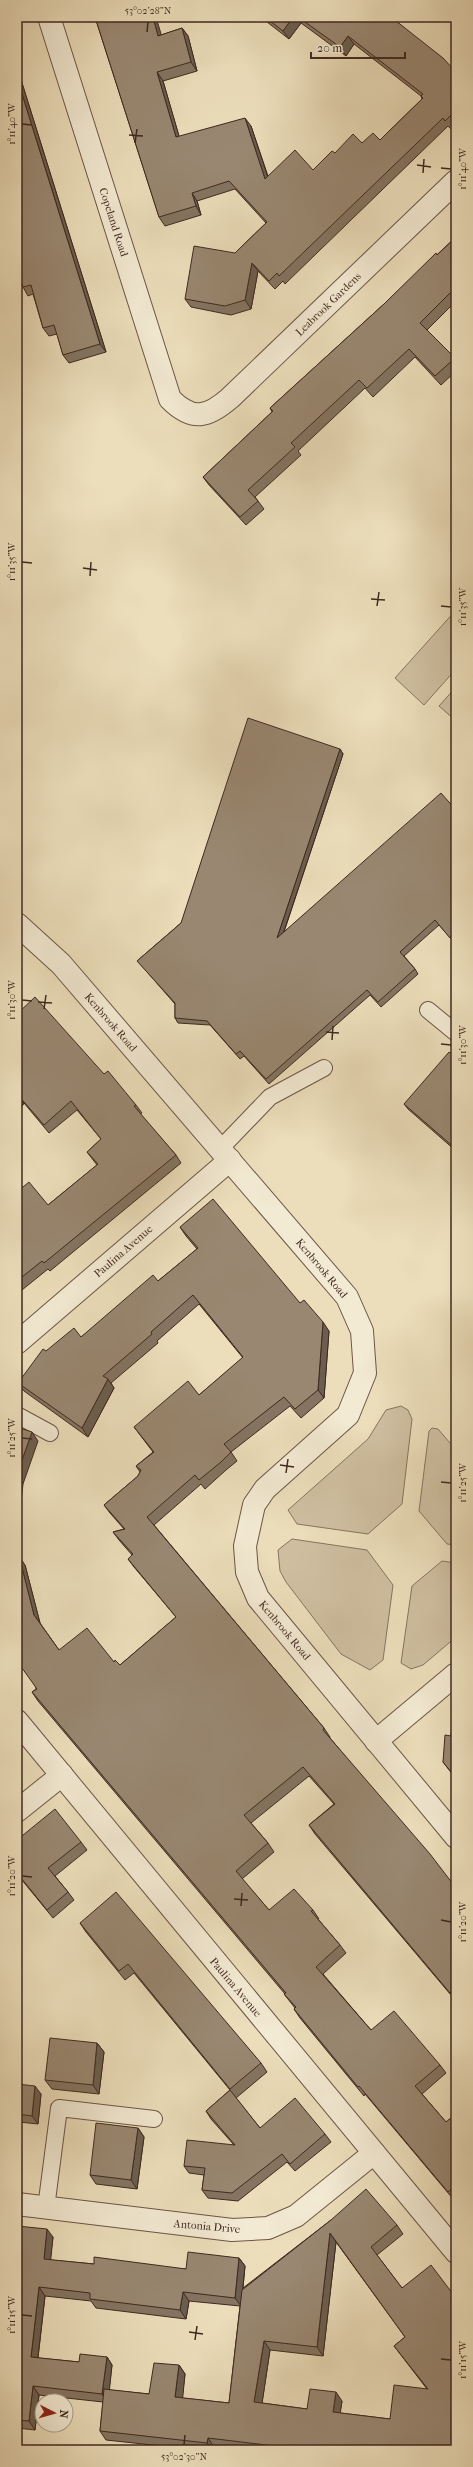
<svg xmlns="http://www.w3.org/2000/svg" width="473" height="2467" font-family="'IM FELL French Canon',serif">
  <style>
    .green { fill: #cfbfa1; stroke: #887460 }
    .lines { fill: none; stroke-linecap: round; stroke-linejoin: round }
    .lane-casing { stroke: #6b5647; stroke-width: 18 }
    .street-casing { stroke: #6b5647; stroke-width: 24 }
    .lane { stroke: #f3ead3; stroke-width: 16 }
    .street { stroke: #f3ead3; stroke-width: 22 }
    .wall { fill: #847461; stroke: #402920; fill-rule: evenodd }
    .shaded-wall { fill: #6b5e4f; stroke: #402920 }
    .building { fill: #998771; stroke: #402920; fill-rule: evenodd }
    .ticks { fill: none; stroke: #402920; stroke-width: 1.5 }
    .labels { text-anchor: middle; stroke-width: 3; stroke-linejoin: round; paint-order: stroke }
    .street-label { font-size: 11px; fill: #402920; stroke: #f3ead3 }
    .neatline { fill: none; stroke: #402920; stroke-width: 1.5 }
    .ticks-label { font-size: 10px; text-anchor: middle; fill: #402920 }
  </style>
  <rect width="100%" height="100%" fill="#ecdebb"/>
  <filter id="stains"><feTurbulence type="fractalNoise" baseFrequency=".005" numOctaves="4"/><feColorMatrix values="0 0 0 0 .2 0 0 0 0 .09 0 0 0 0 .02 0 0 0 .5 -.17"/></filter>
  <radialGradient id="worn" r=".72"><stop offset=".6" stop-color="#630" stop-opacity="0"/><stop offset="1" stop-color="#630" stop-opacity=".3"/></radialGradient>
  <g class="green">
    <path d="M456,610v59l-32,36 -29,-27z"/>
    <path d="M456,687v34l-17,-15z"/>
    <path d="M401,1406l7,4 4,9 -10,85 -34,30 -71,-10 -9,-14 80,-71 18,-29z"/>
    <path d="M432,1428l6,1 18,21v95l-9,-1 -28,-33 10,-80z"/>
    <path d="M292,1539l75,11 26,35 -10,75 -13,10 -29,-16 -55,-72 -6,-11 -2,-21z"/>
    <path d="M442,1561l14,2v74l-33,28 -12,4 -10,-6 11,-77z"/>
  </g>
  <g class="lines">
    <defs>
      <g id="lane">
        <path d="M428,1010l28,23"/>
        <path d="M220,1149l50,-52 54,-29"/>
        <path d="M17,1415l33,18"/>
        <path d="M46,2208l13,-100 95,11"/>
      </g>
      <g id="street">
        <path d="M49,17l121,382c23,23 38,18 60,-1l226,-217"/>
        <path d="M17,924l44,40 286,333 15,34 3,42 -17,42 -83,74 -11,16 -9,41 2,26 11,26 198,239"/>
        <path d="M17,1343l213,-183"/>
        <path d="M17,1721l439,531"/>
        <path d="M376,1741l80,-67"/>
        <path d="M17,1811l45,-36"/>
        <path d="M17,2204l215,26 36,-2 28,-12 78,-63"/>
      </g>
    </defs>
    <use href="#lane" class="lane-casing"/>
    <use href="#street" class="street-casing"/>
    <use href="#lane" class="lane"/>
    <use href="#street" class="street"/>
  </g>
  <g class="wall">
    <path d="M95,17l66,18 21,-7 6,8 9,35 -34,10 16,56 72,-11 17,50 45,-6 22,-17 27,-10 18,-3 42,-41 -1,-3 -67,-52 -8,12 -45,-33 -12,16 -22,-17 -4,-5h128l65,55v52l-5,5 -3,-3 -163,158 -2,-3 -8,8 -17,-18 -7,38 -20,6 -40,-8 -6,-8 50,-46 31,-30 -31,-34 -38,12 4,14 -36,11 -6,-9z"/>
    <path d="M17,67l89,285 -37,11 -6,-8 -6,-21 -8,2 -6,-8 -10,-34 -5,2 -5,-9z"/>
    <path d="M456,237v64l-29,29 29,30v11l-15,14 -26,-28 -42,40 -8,-9 -67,63 3,4 -46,42 9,12 -18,16 -37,-40 -6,-8 69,-65 -2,-4 114,-104z"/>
    <path d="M340,749l3,5 -59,178 172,-122v47l-1,1 1,2v80l-2,2 -15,-17 -35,31 11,13 3,5 -37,33 -11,-12 -101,89 -25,-28 -4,3 -30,-34 -32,-2 -3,-5v-14l-34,-39 -4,-4 44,-38z"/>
    <path d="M17,1014l87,60 32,31 6,8 -2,1 36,41 5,8 -131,108 -2,-2 -31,25v-102l31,13 49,-40 -10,-13 14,-13 -24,-29 -28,23 -25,-30 -7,11v-63l3,-3 -3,-3z"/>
    <path d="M456,1058v93l-48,-42 -4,-5z"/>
    <path d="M180,1227l120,76 29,28 -5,67 -23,20 -11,-12 -59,46 6,9 -11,9 -21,19 -4,-5 -47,41 170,203 6,9v1l126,150v113l-141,-167 -6,-9 25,-21 -25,-28 -58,47 17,20 6,9 -32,27 27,31h44l6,9h-1l22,26 6,8 -23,21 48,56 69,35 6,8 -24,21 24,28 10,-8v85l-2,1 -89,-106 -1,2 -64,-78 -6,-9 1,-1 -11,-14h1l-247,-293 -6,-9 4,-3 -11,-124 15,58 19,27 55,12 6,3 56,-48 -42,-50 -6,-8 4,-4 -13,-15 -6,-8 11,-3 -14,-16 -6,-8 34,-29 2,-4 -4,-6 17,-14 -19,-25 65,-32 44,-37 -44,-54 -42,37 1,2 -47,40 3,5 -26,49 -64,-46 -6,-8 28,-32 35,-14 77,-56 39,-32 -11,-13z"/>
    <path d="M456,1700v79l-13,-17 8,-26z"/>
    <path d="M17,1761l4,6 -4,3z"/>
    <path d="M17,1840l64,2 6,8 -32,26 13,16 6,8 -21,18 -36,-44z"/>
    <path d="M80,1923l181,140 6,9 -31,26 24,30 65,6 6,8 -36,29 -8,-9 -49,39 -30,-3 -6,-8 2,-15 -15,-2 -5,-7 50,-21 -23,-26 -5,-8 24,-21 -96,-117 -9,7 -39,-48z"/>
    <path d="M97,2043l7,9 -5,42 -47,-5 -7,-9z"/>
    <path d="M17,2084l24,10 -3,30 -19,-2 -2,16z"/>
    <path d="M138,2128l6,9 -7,52 -41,-5 -6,-9z"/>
    <path d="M331,2220l66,5 6,9 -26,21 25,33 54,10v152h-214l-28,-3v3h-15l-93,-10 -6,-9 3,-29 -64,-7 -4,35 -18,-2v-202l36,11 -3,23 44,4 92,5 53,-11 6,8 -2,22zM336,2242l69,95 -11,9 33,43 -37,30 -50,-6 2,-12 -35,8 -45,-6 8,-53 53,6zM45,2296l46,5 5,7 90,11 3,-18 51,5 -11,97 -47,-5 3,-24 -6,-9 -30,29 -40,-4 3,-25 -5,-8 -28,5 -41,-4z"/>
  </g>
  <g class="shaded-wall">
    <path d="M153,17h3l8,27 -6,-8z"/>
    <path d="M293,17h4l4,6 -12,16 -6,-8z"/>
    <path d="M182,28l6,8 9,35 -6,-9z"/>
    <path d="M348,36l6,8 -8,12 -6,-9z"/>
    <path d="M17,67l89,285 -6,-8 -83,-266z"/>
    <path d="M157,72l6,9 19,65 -6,-9z"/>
    <path d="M245,118l6,8 20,61 -6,-8z"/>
    <path d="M192,193l5,8 4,14 -5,-9z"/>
    <path d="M252,263l6,8 -7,38 -6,-9z"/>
    <path d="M340,749l3,5 -63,189 -3,-5z"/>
    <path d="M18,1095l6,8 -7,11v-17z"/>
    <path d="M323,1322l6,9 -5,67 -6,-8z"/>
    <path d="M108,1379l6,9 -26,49 -6,-9z"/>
    <path d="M32,1432l6,9 -15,43 -5,44 -1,-2v-52z"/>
    <path d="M19,1556l6,9 15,58 -6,-8z"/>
    <path d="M97,2043l7,9 -5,42 -6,-9z"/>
    <path d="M35,2086l6,8 -3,30 -6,-8z"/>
    <path d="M17,2120l2,2 -2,16z"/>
    <path d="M138,2128l6,9 -7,52 -6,-9z"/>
    <path d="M47,2229l6,8 -3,30 -6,-8z"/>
    <path d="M330,2233l6,9 -13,114 -6,-9z"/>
    <path d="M239,2258l6,8 -4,40 -6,-8z"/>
    <path d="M39,2287l6,9 -8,69 -6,-8z"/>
    <path d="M183,2292l6,9 -3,18 -6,-9z"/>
    <path d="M264,2341l6,9 -9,60 -7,-8z"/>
    <path d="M107,2357l5,8 -4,38 -6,-9z"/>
    <path d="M179,2365l6,9 -3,31 -7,-8z"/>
    <path d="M33,2386l6,9 -4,35 -6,-9z"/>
    <path d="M336,2392l6,9 -3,20 -6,-9z"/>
    <path d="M208,2438l6,9v3h-2l-5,-7z"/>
  </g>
  <g class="building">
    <path d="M95,17h58l5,19 24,-8 9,34 -34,10 19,65 69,-19 20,61 30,-29 18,20 19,-19 3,2 18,-19 9,9 11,-10 7,7 43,-42 -2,-2 2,-2 -75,-58 -8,11 -42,-30h93l52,41 13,14v38l-11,11 -2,-3 -164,158 -2,-3 -8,8 -17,-18 -7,37 -20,6 -40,-7 9,-53 41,7 32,-31 -38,-41 -37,12 4,13 -37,11z"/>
    <path d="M265,17h28l-10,14z"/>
    <path d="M17,78l83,266 -37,11 -9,-30 -11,3 -12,-43 -8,2 -6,-18z"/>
    <path d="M456,237v50l-36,36 35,35 -20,18 -26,-27 -42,39 -8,-8 -68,63 4,4 -47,43 10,11 -18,16 -37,-40 70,-66 -3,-3 114,-104 52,-51 1,2z"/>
    <path d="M248,718l92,31 -63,189 164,-145 15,17v39l-5,5 5,6v72l-6,6 -15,-18 -35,32 15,17 -37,33 -11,-12 -101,89 -26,-28 -4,3 -29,-33 -32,-3v-15l-38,-42 44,-38z"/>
    <path d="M35,997l69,77 4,-3 28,34 -2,1 42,49 -132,108 -2,-2 -25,20v-89l12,-10 19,23 50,-41 -11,-12 14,-13 -30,-38 -27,24 -26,-30 -1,2v-46l4,-4 -4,-4v-29z"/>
    <path d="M449,1052l7,6v91l-52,-45z"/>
    <path d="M213,1199l87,104 4,-3 19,22 -5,68 -23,19 -11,-12 -60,47 7,8 -10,10 -22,18 -4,-5 -48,42 177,211 -1,2 107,124 26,34v100l-6,5 -141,-168 26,-21 -32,-37 -59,48 24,28 -32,28 33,39 25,-21 19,21 -2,1 29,34 -24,22 55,63 23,-19 46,54 -25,21 31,36 10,-8v81l-5,-6 -3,3 -89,-106 -1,1 -64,-78 2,-2 -12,-13 2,-1 -254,-301 5,-3 -20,-28v-104l2,-1 15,59 25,35 28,-22 27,34 1,-2 5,5 56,-48 -48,-58 5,-5 -20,-22 12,-3 -21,-24 34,-29 3,-6 -5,-4 18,-14 -20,-25 54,-46 11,14 44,-38 -50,-62 -42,37 1,2 -49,42 5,3 -26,49 -64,-45 25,-34 3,2 28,-23 7,9 72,-62 5,6 40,-33 -18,-21z"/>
    <path d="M17,1427l15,5 -15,42z"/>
    <path d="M456,1700v78l-13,-16 2,-27 6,1 2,-34z"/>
    <path d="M55,1809l26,33 -33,26 20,24 -21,18 -30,-37v-33z"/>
    <path d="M116,1892l145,171 -31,26 -102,-125 -9,7 -39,-48z"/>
    <path d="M50,2038l47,5 -4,42 -48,-5z"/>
    <path d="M17,2084l18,2 -3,30 -15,-2z"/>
    <path d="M230,2090l30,38 35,-30 30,36 -35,30 -8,-10 -50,39 -30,-3 3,-22 -21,-2 3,-26 48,5 -29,-34z"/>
    <path d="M96,2123l42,5 -7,52 -41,-5z"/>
    <path d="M366,2189l31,36 -26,22 31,41 29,-23 25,33 -2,1 2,3v148h-148l-100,-12 -1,5 -107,-12 4,-42 45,5 5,-31 25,2 -4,32 54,6 13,-113 89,-70zM330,2233l75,104 -11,9 34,43 -34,-4 -4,34 -57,-7 3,-20 -26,-3 -3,20 -53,-7 10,-61 53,6z"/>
    <path d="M17,2226l30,3 -3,30 50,5v-7l92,12 2,-17 51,6 -4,40 -52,-6 -3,18 -90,-11v-6l-51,-6 -8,70 48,5 1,-8 27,3 -5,37 -69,-8 -4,35 -12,-1z"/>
  </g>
  <path class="ticks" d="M147,32l1,-10M22,124l10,1M129,135l14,1M135,143l2,-14M417,165l14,2M441,168l10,1M423,173l1,-14M22,562l10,1M83,568l14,2M90,576l1,-14M371,599l14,1M377,606l2,-14M441,606l10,1M22,1000l10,1M38,1002l14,1M44,1009l2,-14M326,1032l13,1M332,1040l1,-14M441,1044l10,1M22,1438l10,1M280,1465l14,2M286,1473l2,-14M441,1482l10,1M22,1876l10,1M234,1899l14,1M241,1906l1,-13M441,1920l10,2M22,2315l10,1M189,2332l14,2M195,2340l2,-14M441,2359l10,1M184,2445l1,-10"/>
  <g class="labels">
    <g class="street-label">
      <text transform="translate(114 222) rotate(72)" y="4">Copeland Road</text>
      <text transform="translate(328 304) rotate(-44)" y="4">Leabrook Gardens</text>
      <text transform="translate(111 1022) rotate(49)" y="4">Kenbrook Road</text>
      <text transform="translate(123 1251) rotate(-41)" y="4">Paulina Avenue</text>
      <text transform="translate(322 1268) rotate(50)" y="4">Kenbrook Road</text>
      <text transform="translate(285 1630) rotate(50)" y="4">Kenbrook Road</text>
      <text transform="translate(236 1987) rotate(50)" y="4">Paulina Avenue</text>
      <text transform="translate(207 2226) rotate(5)" y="4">Antonia Drive</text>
    </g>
  </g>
  <rect width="473" height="2467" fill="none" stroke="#ecdebb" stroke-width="44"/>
  <g transform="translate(54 2413) rotate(96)"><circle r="19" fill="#f3ead3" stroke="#ab9d8b"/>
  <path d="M0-3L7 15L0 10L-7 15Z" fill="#8f2418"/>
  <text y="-6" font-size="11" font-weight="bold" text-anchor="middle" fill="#402920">N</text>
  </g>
  <path d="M311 52v6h94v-6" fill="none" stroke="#402920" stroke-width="2"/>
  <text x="317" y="52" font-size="12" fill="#402920" stroke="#f3ead3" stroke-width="3" paint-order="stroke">20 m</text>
  <rect x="22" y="22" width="429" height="2423" class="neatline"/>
  <g class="ticks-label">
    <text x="148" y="14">53°02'28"N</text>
    <text transform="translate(11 124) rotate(-90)" y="4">1°11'40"W</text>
    <text transform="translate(462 169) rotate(-90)" y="4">1°11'40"W</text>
    <text transform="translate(11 562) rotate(-90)" y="4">1°11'35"W</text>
    <text transform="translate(462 607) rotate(-90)" y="4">1°11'35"W</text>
    <text transform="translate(11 1000) rotate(-90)" y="4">1°11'30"W</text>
    <text transform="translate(462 1045) rotate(-90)" y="4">1°11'30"W</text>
    <text transform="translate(11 1438) rotate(-90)" y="4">1°11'25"W</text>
    <text transform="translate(462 1483) rotate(-90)" y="4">1°11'25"W</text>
    <text transform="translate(11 1876) rotate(-90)" y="4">1°11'20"W</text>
    <text transform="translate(462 1922) rotate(-90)" y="4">1°11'20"W</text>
    <text transform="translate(11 2315) rotate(-90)" y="4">1°11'15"W</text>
    <text transform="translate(462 2360) rotate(-90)" y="4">1°11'15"W</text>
    <text x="184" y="2460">53°02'30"N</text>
  </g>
  <rect width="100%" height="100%" filter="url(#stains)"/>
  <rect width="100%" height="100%" fill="url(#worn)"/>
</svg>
